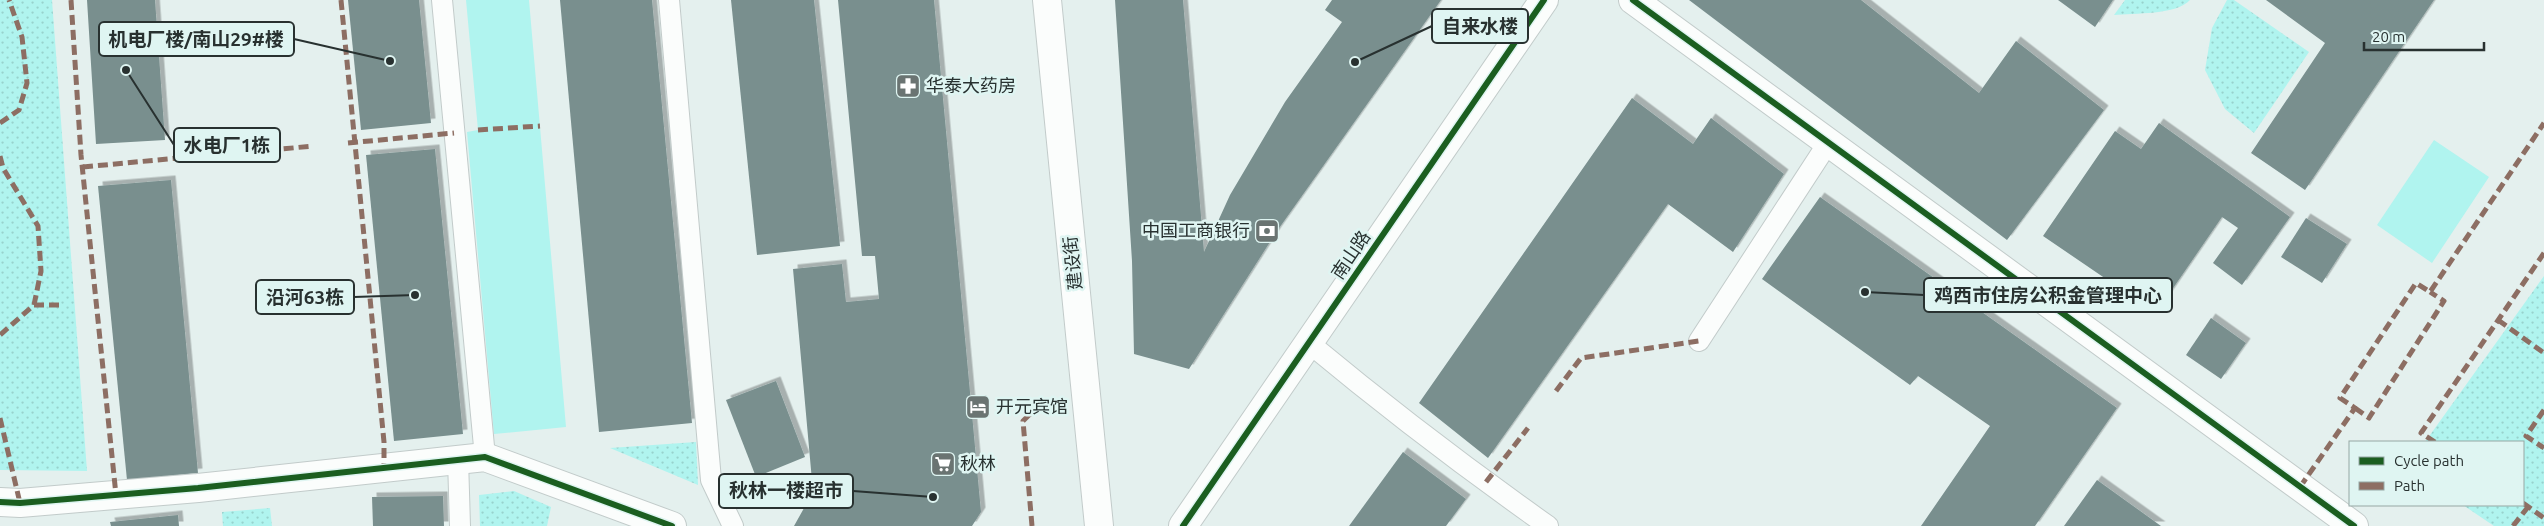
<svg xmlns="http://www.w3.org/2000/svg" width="2544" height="526" font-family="Ubuntu,'Noto Sans SC',sans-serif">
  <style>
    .grass { fill: url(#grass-dots) }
    .garden { fill: #b0f4ef }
    .building { fill: #798f8e; filter: url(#shadow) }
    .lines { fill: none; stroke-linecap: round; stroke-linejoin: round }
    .lane-casing { stroke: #c2cbca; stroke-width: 22 }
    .street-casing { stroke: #c2cbca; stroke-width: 30 }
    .secondary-casing { stroke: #c2cbca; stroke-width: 30 }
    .lane { stroke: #fbfdfc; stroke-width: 20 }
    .street { stroke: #fbfdfc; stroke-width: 28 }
    .secondary { stroke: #fbfdfc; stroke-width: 28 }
    .quiet { stroke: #8d6e63; stroke-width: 5; stroke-dasharray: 10 5; stroke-linecap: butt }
    .cycleway-casing { stroke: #dff5f2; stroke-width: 9 }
    .cycleway { stroke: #1b5e20; stroke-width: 6 }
    .labels { text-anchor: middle; stroke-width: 5; stroke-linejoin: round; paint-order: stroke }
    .poi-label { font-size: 18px; fill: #283130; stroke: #dff5f2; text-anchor: start }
    .street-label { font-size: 18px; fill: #283130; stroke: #dff5f2 }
    .leader { fill: none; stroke: #283130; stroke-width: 2 }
    .callout-dot { fill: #283130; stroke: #dff5f2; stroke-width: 2 }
    .callout { fill: #dff5f2; stroke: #283130; stroke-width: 2 }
    .callout-label { font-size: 19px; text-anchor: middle; font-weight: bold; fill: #283130 }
  </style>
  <defs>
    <pattern id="grass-dots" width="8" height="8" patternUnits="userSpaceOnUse" patternTransform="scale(1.25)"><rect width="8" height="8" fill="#b0f4ef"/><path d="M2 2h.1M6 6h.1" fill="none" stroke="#97d2cd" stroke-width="1.8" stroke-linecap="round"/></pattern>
    <filter id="shadow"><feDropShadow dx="4.5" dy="-4.5" stdDeviation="0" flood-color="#0004"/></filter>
  </defs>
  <rect width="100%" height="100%" fill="#e4f0ee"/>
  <g class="grass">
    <path d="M0,0h52l35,471 -87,-1z"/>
    <path d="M2125,0h65c-13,15 -56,13 -76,15z"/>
    <path d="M2227,0h7l75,52 -55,81 -29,-24 -20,-39 7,-42z"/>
    <path d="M2544,276v250h-50l-31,-21h60v-63h-98z"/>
    <path d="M696,442l2,43 -88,-37z"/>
    <path d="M514,491l37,16 -4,19h-67l-1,-31z"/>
    <path d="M270,508l2,18h-49l-1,-14z"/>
  </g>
  <g class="garden">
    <path d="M466,0h63l37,427 -72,7 -27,-302 11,-2z"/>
    <path d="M2434,140l55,37 -57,86 -55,-38z"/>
  </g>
  <g class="building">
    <path d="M87,0h68l10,140 -69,4z"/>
    <path d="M348,0h71l12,123 -70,7z"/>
    <path d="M560,0h92l40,423 -93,9z"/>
    <path d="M731,0h83l26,246 -83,9z"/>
    <path d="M838,0h96l47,512 -9,14h-178l19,-34 -20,-223 49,-5 4,38 33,-3 -4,-43h-13z"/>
    <path d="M1115,0h68l21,252 26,-57 55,-93 57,-80 -17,-12 7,-10h109l-164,231 -88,138 -55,-15 -2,-93z"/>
    <path d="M1689,0h172l118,93 37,-52 88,69 -97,130z"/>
    <path d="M2058,0h55l-18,27z"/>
    <path d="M2266,0h168l-129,190 -54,-37 74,-110z"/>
    <path d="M1632,98l61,46 18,-26 73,56 -51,78 -65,-48 -180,254 -69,-55z"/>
    <path d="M2159,123l131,94 -48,68 -29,-22 25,-35 -16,-11 -66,96 -113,-77 72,-105 26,18z"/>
    <path d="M435,149l28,285 -69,7 -28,-286z"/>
    <path d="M171,180l27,293 -71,7 -29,-294z"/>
    <path d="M1820,197l297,211 -82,118h-114l69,-100 -72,-50 -8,9 -148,-106z"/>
    <path d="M2306,218l41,26 -25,39 -41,-26z"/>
    <path d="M2211,318l35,25 -25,36 -35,-24z"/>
    <path d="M776,381l29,76 -49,20 -30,-77z"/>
    <path d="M1403,452l63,47 -20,27h-97z"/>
    <path d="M2097,480l64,46h-97z"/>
    <path d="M443,496l1,30h-71l-1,-29z"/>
    <path d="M178,515l1,11h-68l-1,-4z"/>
  </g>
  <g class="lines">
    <defs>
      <g id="lane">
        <path d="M442,0l43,457"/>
        <path d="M669,0l42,480 22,46"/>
        <path d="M1699,341l129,-198"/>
        <path d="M1309,343c77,64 157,125 239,183"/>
        <path d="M458,459l2,67"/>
      </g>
      <g id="street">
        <path d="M1047,0l52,526"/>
        <path d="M0,502l20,1 178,-15 287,-31 187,69"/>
      </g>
      <g id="secondary">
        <path d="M1633,0l721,526"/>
        <path d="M1183,526l361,-526"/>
      </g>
    </defs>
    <use href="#lane" class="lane-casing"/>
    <use href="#street" class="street-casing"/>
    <use href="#secondary" class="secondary-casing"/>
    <use href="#lane" class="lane"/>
    <use href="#street" class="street"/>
    <use href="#secondary" class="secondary"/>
    <g class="quiet">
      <path d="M71,0l10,155 35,340"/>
      <path d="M341,0l43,442v25"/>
      <path d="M0,123l19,-13 8,-27 -5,-46 -13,-37"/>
      <path d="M478,130l62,-4"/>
      <path d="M348,143l106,-10"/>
      <path d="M0,156l3,12 35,58 3,45 -7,34 -34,30"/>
      <path d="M209,156l104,-10"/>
      <path d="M83,167l106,-10"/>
      <path d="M34,305h27"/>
      <path d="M2498,320l46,33"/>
      <path d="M1556,391l25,-33 118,-17"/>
      <path d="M2355,408l14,10 75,-117 -14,-9"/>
      <path d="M2544,410l-18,26 18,12"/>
      <path d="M0,418l20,85"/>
      <path d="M2435,442l-14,-9 123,-180"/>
      <path d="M1486,482l42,-54"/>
      <path d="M2300,487l55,-79 -15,-10 76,-115 14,9 114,-169"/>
      <path d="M2523,503l21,15"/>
      <path d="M1032,526l-9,-105 16,-16"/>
      <path d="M2513,526l15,-19"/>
    </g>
    <defs>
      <g id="cycleway">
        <path d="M1633,0l721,526"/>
        <path d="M0,502l20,1 178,-15 287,-31 187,69"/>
        <path d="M1183,526l361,-526"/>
      </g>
    </defs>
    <use href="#cycleway" class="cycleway-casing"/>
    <use href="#cycleway" class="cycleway"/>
  </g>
  <defs>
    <symbol id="pharmacy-square" viewBox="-11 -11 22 22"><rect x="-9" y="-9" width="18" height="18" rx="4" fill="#6a7472" stroke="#dff5f2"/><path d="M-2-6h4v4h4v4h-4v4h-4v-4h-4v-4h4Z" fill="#fff"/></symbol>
    <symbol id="bank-square" viewBox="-11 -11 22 22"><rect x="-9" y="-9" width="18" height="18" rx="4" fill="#6a7472" stroke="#dff5f2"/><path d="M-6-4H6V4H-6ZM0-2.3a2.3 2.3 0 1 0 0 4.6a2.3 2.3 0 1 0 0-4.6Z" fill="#fff"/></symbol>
    <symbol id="hotel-square" viewBox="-11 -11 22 22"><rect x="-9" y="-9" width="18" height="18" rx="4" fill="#6a7472" stroke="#dff5f2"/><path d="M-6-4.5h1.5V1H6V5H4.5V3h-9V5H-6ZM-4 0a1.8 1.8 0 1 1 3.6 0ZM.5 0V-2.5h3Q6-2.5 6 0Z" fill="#fff"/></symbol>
    <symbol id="supermarket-square" viewBox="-11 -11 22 22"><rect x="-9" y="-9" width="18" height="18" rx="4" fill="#6a7472" stroke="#dff5f2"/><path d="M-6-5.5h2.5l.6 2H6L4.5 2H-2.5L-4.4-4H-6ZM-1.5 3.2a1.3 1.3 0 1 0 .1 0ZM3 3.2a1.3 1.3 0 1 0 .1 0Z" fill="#fff"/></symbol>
  </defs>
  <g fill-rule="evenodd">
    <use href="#pharmacy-square" x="894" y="72" width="28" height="28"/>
    <use href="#bank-square" x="1253" y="217" width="28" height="28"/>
    <use href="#hotel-square" x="964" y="393" width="28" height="28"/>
    <use href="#supermarket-square" x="929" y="450" width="28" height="28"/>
  </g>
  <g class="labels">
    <g class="poi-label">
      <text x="926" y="92">华泰大药房</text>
      <text x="1250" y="237" text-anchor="end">中国工商银行</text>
      <text x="996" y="413">开元宾馆</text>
      <text x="960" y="470">秋林</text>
    </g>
    <g class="street-label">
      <text transform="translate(1351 255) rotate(-56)" y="6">南山路</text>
      <text transform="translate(1073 263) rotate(-96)" y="6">建设街</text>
    </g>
  </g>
  <path class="leader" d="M1355 62L1432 26M390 61L294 39M126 70L174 145M1865 292L1924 295M415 295L354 297M933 497L853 491"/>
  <g class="callout-dot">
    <circle cx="1355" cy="62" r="5"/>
    <circle cx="390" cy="61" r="5"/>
    <circle cx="126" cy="70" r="5"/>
    <circle cx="1865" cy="292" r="5"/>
    <circle cx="415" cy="295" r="5"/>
    <circle cx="933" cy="497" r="5"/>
  </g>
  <g class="callout">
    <rect x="1432" y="9" width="96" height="34" rx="5"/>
    <rect x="99" y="22" width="195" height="34" rx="5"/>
    <rect x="174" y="128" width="106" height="34" rx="5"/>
    <rect x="1924" y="278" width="248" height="34" rx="5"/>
    <rect x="256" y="280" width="98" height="34" rx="5"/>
    <rect x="719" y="474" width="134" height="34" rx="5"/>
  </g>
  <g class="callout-label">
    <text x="1480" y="33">自来水楼</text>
    <text x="196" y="46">机电厂楼/南山29#楼</text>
    <text x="227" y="152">水电厂1栋</text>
    <text x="2048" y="302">鸡西市住房公积金管理中心</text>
    <text x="305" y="304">沿河63栋</text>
    <text x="786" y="497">秋林一楼超市</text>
  </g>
  <rect x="2349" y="441" width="175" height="65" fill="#dff5f2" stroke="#96a7a4"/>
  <rect x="2359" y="457" width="25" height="8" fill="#1b5e20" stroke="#96a7a4"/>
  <text x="2394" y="466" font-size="15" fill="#283130">Cycle path</text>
  <rect x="2359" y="482" width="25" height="8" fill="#8d6e63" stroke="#96a7a4"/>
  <text x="2394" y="491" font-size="15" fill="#283130">Path</text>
  <path d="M2364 42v8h120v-8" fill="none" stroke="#283130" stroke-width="2.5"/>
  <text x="2372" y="42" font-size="15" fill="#283130" stroke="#dff5f2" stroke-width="4" paint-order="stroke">20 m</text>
</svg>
